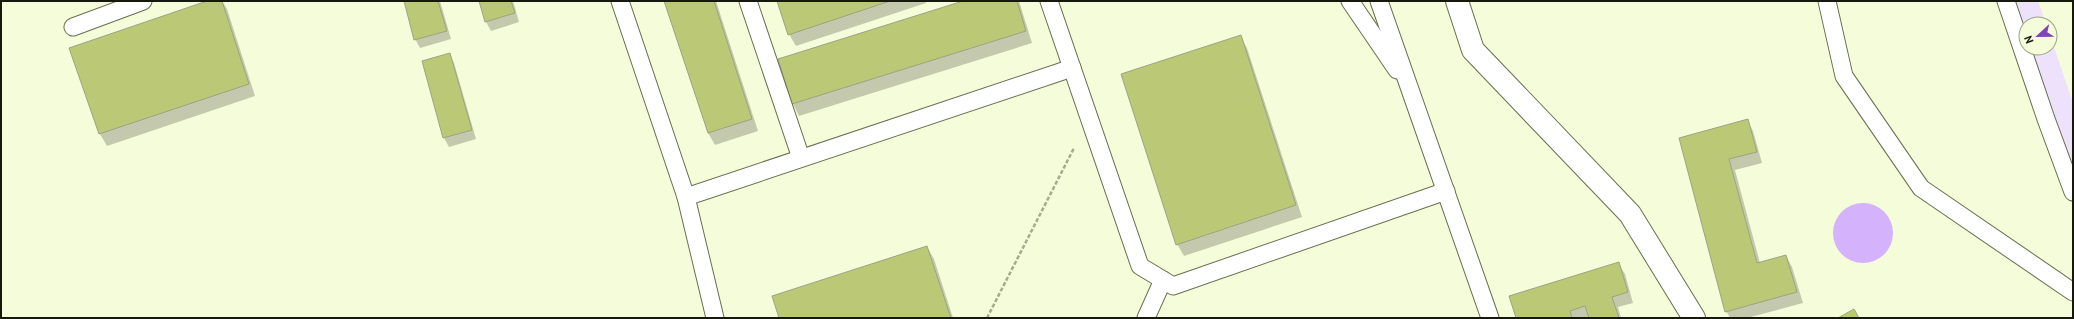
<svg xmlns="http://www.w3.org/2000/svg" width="2074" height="319" font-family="'PT Sans',sans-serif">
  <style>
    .green { fill: #ede1fc }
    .water { fill: #d5b2fc }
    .shadow { fill: #0003 }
    .building { fill: #bbc876; stroke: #9da383 }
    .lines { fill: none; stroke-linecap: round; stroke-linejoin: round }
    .lane-casing { stroke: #696e50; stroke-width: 19 }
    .street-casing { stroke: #696e50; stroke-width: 24 }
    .path { stroke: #a6ab90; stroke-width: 2.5; stroke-dasharray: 4 2; stroke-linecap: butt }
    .lane { stroke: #fff; stroke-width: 17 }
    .street { stroke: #fff; stroke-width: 22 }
  </style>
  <rect width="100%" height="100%" fill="#f5fcd9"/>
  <g class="green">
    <path d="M2011,1h27l8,23h-20v19z"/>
    <path d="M2050,35l23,68v76l-45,-131h22z"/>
  </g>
  <circle class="water" cx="1863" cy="233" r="30"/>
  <g class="shadow">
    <path d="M210,1h12l5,8 28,87 -148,50 -7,-12 -30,-86z"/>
    <path d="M405,1h35l11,38 -31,9 -5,-9z"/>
    <path d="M480,1h33l6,21 -28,9 -5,-9z"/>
    <path d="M665,1h51l42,130 -43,14 -7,-12z"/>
    <path d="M778,1h148v2l-130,43 -7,-12z"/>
    <path d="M966,1h53l13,42 -233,73 -6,-12z"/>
    <path d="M1240,36l7,12 55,169 -118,39 -7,-12z"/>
    <path d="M449,54l5,9 22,76 -27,8 -5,-9 -21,-76z"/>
    <path d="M1747,120l6,11 9,32 -27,7 25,93 26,-7 6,11 11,36 -56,15h-17l-4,-7 -46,-173z"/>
    <path d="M927,247l7,12 19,59h-173z"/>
    <path d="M1618,263l7,11 8,29 -15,4 3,11h-104z"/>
  </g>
  <g class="building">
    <path d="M207,1h15l27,83 -150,50 -30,-86z"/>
    <path d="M404,1h34l9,30 -33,9z"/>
    <path d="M479,1h32l4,12 -30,9z"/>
    <path d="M664,1h50l38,118 -44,14z"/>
    <path d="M777,1h113l-102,34z"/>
    <path d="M963,1h54l9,30 -234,73 -14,-45z"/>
    <path d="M1241,35l55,170 -120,40 -55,-171z"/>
    <path d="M450,53l22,77 -29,8 -21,-77z"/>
    <path d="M1748,119l9,33 -28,7 28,104 29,-8 11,37 -72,20 -46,-174z"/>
    <path d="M927,246l24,72h-172l-7,-22z"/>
    <path d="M1619,262l9,30 -16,5 7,21h-30l-4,-12 -15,5 2,7h-56l-7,-22z"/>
    <path d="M1854,309l5,9h-21z"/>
  </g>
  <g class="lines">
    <defs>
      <g id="lane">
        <path d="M620,1l66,196 386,-129"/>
        <path d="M748,1l53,157"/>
        <path d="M1049,1l91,265 33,20 273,-95"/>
        <path d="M1350,1l47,69"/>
        <path d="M1379,1l111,317"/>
        <path d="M1827,1l17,75 77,112 152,104"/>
        <path d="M2006,1l40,118 27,73"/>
        <path d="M73,27l70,-26"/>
        <path d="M686,197l29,121"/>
        <path d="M1146,318l17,-38"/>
      </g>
      <path id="street" d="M1457,1l16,49 157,164 64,104"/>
    </defs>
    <use href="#lane" class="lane-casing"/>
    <use href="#street" class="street-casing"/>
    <path class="path" d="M987,318l87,-170"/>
    <use href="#lane" class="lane"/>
    <use href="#street" class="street"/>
  </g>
  <rect width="2074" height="319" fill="none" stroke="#16180c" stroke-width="4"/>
  <g transform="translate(2038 36) rotate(248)"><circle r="19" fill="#f5fcd9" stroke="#9ca187"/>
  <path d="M0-3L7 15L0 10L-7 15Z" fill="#8244b9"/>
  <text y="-6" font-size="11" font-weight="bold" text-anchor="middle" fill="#16180c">N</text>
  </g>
</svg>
